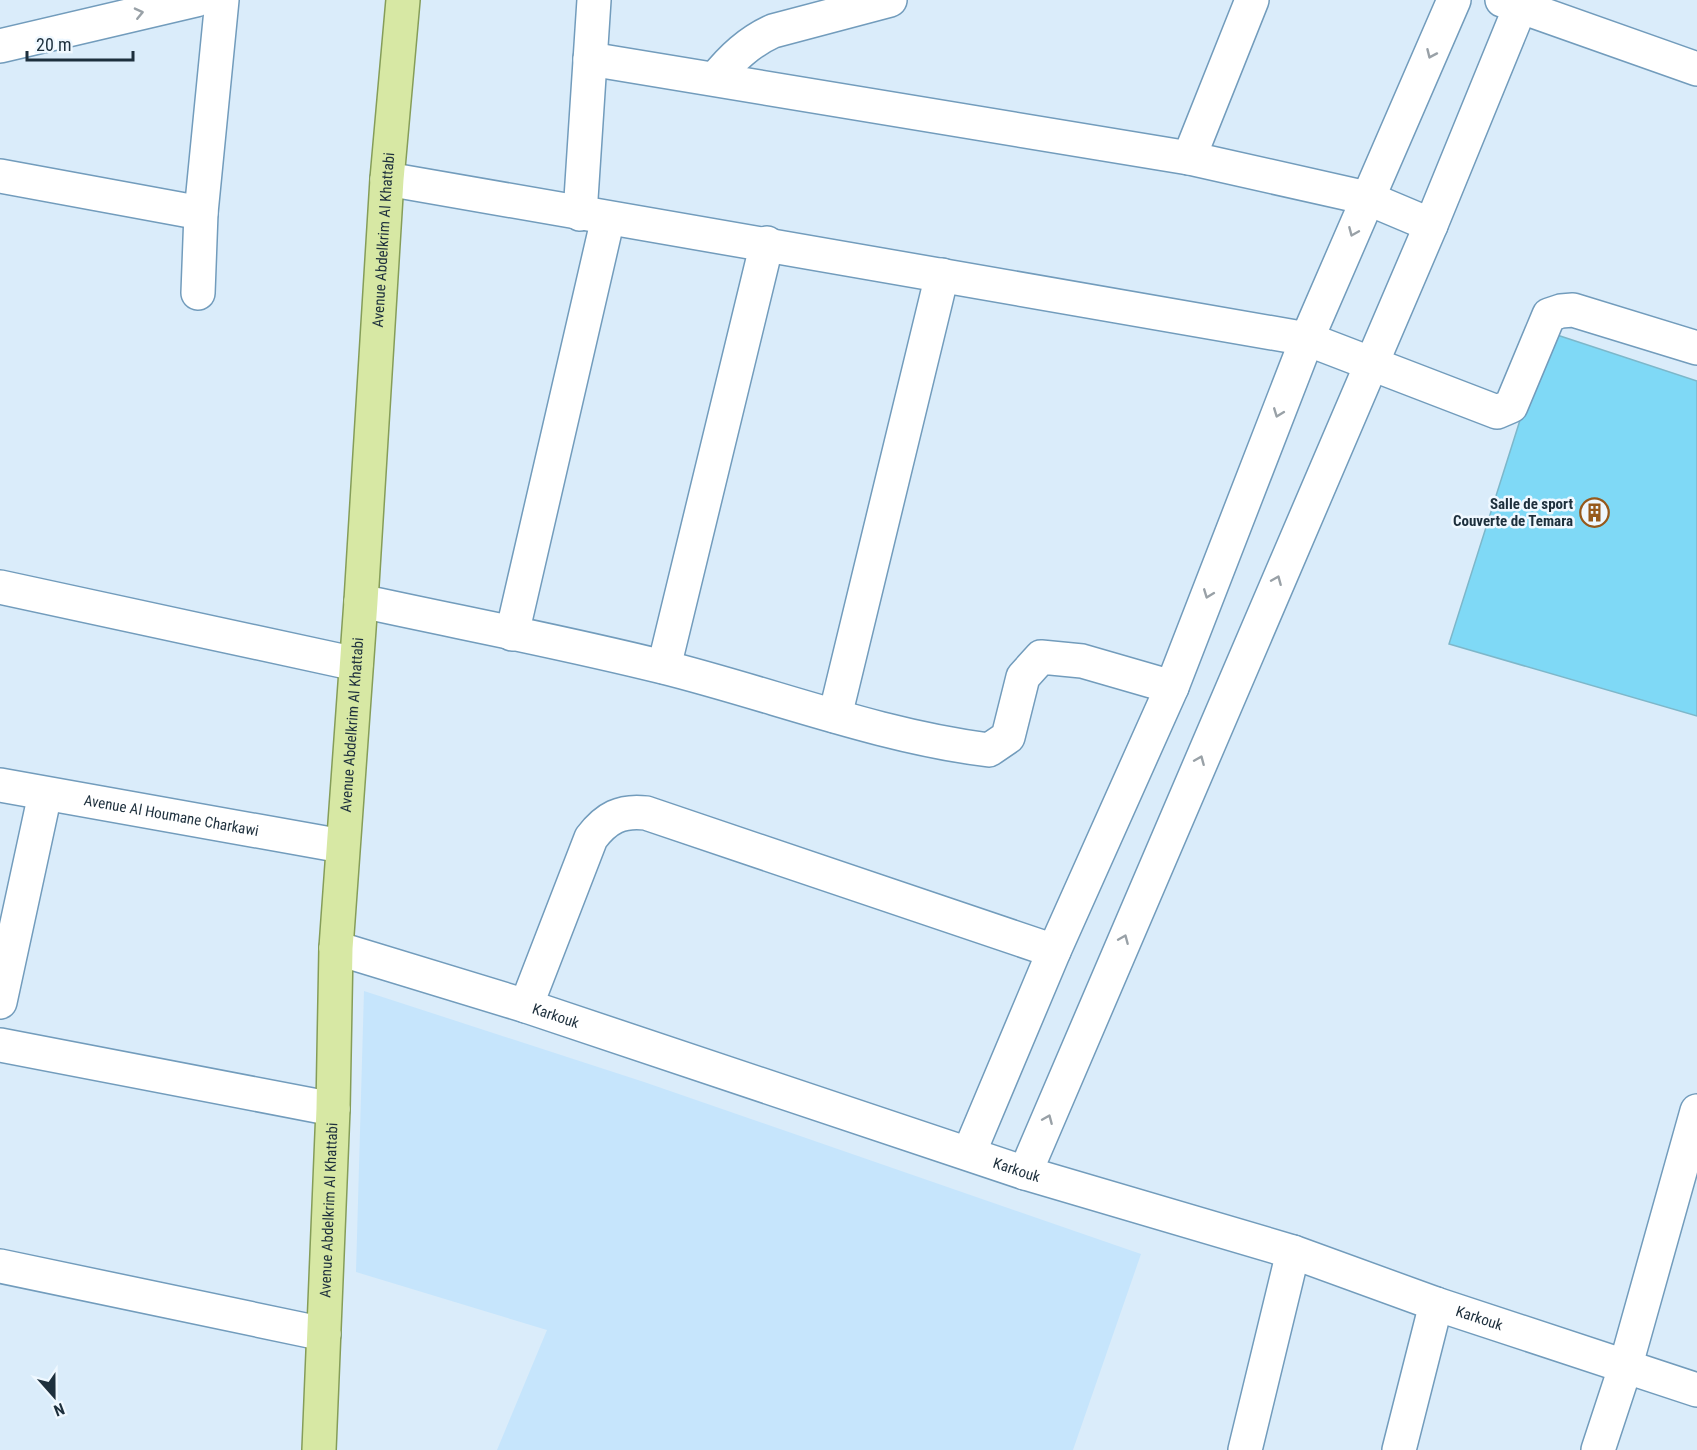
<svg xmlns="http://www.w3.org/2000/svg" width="1697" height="1450" font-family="'Roboto Condensed',sans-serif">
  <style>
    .built { fill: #c6e5fc }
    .building { fill: #7fd9f6; stroke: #7db7ca; stroke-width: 1.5 }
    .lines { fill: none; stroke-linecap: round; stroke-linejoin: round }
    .minor-casing { stroke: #729cbc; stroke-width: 36 }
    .major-casing { stroke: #859d58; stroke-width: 36 }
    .minor { stroke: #fff; stroke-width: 33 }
    .major { stroke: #d7e8a4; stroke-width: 33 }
    .oneway { stroke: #99a1a7 }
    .labels { text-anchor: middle; stroke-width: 5; stroke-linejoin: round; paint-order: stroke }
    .street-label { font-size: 15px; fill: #1d2f3c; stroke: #eff8ff }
    .poi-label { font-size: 15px; font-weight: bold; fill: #1d2f3c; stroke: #eff8ff; text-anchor: end }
  </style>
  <rect width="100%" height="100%" fill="#daecfa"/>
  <path class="built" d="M364,991l280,91 497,172 -68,196h-576l50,-120 -191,-58z"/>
  <path class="building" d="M1548,332l149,49v335l-248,-72z"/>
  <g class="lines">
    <defs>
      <g id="minor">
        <path d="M1502,0l195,69"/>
        <path d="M0,46l196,-46"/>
        <path d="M590,59l599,99 178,40 64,27"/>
        <path d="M715,79c17,-21 34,-37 58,-48l117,-31"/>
        <path d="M1189,158l63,-158"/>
        <path d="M0,176l201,37"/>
        <path d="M387,179l920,160 190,73 14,-6 38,-91 12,-4 12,-1 124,38"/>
        <path d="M580,214l14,-214"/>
        <path d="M198,293l3,-80 21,-213"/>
        <path d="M0,587l356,77"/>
        <path d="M361,601c101,22 202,41 302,66 108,27 215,69 326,83l19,-13 15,-60 18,-20 41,4 90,26"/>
        <path d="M512,634l96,-416"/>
        <path d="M664,667l103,-424"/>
        <path d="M835,716l107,-441"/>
        <path id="s1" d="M0,785l342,61"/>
        <path id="s2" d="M336,948l190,58 499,167 268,79 143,52 261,86"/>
        <path d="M0,1002l45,-208"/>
        <path d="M526,1006l65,-168c15,-20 30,-28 55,-25l408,138"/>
        <path d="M0,1045l333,64"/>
        <path d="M969,1153l85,-202 118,-264 135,-348 147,-339"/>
        <path d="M1025,1173l406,-948 92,-225"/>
        <path d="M0,1266l324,68"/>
        <path d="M1245,1450l48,-198"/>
        <path d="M1399,1450l37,-146"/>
        <path d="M1598,1450l27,-82 72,-257"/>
      </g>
      <g id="major">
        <path id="s3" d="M319,1450l14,-341 3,-161 25,-347 26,-422 16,-179"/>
      </g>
    </defs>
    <use href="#minor" class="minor-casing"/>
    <use href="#major" class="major-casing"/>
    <use href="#minor" class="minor"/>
    <use href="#major" class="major"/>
  </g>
  <defs><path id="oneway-chevron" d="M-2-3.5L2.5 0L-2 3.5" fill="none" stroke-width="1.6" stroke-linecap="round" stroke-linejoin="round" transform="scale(1.5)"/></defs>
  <g class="oneway">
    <use href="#oneway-chevron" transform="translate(139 13) rotate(-13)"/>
    <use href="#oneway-chevron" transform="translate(1431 54) rotate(114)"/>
    <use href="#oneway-chevron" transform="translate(1353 232) rotate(113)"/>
    <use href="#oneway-chevron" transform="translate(1278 413) rotate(111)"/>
    <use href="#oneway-chevron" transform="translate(1277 580) rotate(-67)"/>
    <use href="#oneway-chevron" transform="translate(1208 594) rotate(111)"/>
    <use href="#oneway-chevron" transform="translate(1200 760) rotate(-67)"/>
    <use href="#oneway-chevron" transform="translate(1124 939) rotate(-67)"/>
    <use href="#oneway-chevron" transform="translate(1048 1119) rotate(-67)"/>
  </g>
  <defs>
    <symbol id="building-ring" viewBox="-11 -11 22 22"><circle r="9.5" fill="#eff8ff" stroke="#96591c" stroke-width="1.5"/><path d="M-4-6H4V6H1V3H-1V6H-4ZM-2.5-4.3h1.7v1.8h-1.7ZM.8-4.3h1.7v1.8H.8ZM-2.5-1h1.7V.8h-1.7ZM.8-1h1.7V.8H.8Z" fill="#96591c"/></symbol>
  </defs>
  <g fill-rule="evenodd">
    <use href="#building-ring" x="1578" y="496" width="33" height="33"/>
  </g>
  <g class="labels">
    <g class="street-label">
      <text dy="5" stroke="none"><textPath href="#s3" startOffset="1212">Avenue Abdelkrim Al Khattabi</textPath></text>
      <text dy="5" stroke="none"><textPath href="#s3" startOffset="726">Avenue Abdelkrim Al Khattabi</textPath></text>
      <text dy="5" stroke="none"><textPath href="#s1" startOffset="174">Avenue Al Houmane Charkawi</textPath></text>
      <text dy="5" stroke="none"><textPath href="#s2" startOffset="230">Karkouk</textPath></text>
      <text dy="5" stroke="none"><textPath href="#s2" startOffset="716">Karkouk</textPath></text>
      <text dy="5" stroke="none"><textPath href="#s3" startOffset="240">Avenue Abdelkrim Al Khattabi</textPath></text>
      <text dy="5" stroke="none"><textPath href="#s2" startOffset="1202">Karkouk</textPath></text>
    </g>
    <g class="poi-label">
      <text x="1573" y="509">Salle de sport<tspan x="1573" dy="17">Couverte de Temara</tspan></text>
    </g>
  </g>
  <g transform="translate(54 1396) rotate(159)" stroke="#eff8ff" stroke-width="4.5" paint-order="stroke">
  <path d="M0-4.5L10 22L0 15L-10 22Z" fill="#1d2f3c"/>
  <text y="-9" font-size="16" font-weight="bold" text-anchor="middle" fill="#1d2f3c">N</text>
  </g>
  <path d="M27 51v9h106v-9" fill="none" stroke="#1d2f3c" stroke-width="3"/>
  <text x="36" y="51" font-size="18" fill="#1d2f3c" stroke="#eff8ff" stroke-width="4.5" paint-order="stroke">20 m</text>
</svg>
